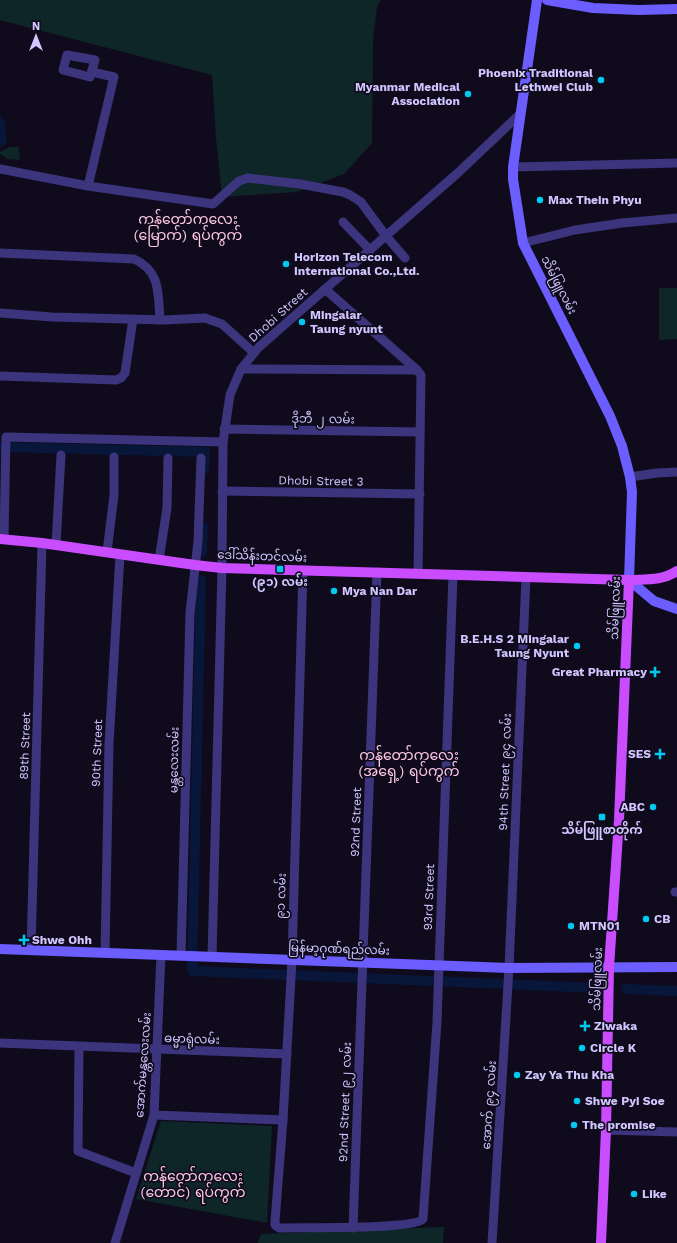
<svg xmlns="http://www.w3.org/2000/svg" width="677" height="1243" font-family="'Work Sans','Noto Sans Myanmar',sans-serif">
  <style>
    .green { fill: #0e2627 }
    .water { fill: #071639 }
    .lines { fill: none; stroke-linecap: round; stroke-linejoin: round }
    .canal { stroke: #071639; stroke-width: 10 }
    .street { stroke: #3c347d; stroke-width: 9 }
    .secondary { stroke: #6c5dff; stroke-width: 10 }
    .primary { stroke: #c94dff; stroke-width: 10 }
    .poi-dot { fill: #00c9f1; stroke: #0f0b1d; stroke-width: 1.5 }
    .labels { text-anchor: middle; stroke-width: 3.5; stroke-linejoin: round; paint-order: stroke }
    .poi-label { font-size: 12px; font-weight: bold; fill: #d1c6ff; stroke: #0f0b1d; text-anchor: start }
    .street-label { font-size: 12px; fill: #d1c6ff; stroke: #0f0b1d }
    .quarter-label { font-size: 14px; fill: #ffc8e7; stroke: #0f0b1d }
  </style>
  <rect width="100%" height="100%" fill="#0f0b1d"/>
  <g class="green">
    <path d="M0,0h381l-4,7 -4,34 -1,102 -28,31 -47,18 -75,5 -6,-59 -4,-63 -212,-55z"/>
    <path d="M10,147h9l1,13 -12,-1 -8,-5v-2z"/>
    <path d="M659,288h18v51l-18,1z"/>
    <path d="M161,1121l111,5 -5,97 -131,-24z"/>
    <path d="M444,1227l-1,16h-185l3,-9z"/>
  </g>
  <path class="water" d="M0,116l5,5 2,22 -7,4z"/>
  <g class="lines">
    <g class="canal">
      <path d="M0,447l205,5 -1,17"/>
      <path d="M202,552l1,-25"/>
      <path d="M201,580l-9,391 405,17"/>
      <path d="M626,989l51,2"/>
    </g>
    <g class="street">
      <path d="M67,55l28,5 -5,17 -27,-7z"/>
      <path d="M513,167l164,-4"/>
      <path d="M0,169l88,17 125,18 26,-23 9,-3 52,6 43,8 7,3 11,7 25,34 19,22"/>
      <path d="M88,186l26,-109 -22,-5"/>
      <path d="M343,222l27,28"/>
      <path d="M523,243l52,-13 47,-7 55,-5"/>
      <path d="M0,253l134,6c27,12 24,35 26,61"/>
      <path d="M325,289l92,81 4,5 -3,199"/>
      <path d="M0,313l52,4 113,3 40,-2 17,6 32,29"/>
      <path d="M241,369l176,1"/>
      <path d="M0,376l116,4 5,-2 4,-5 8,-54"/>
      <path d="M224,429l196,3"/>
      <path d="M630,477l27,-4 20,-1"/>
      <path d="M222,491l198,3"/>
      <path d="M4,539l2,-102 217,5"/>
      <path d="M56,545l5,-90"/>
      <path d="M107,552l7,-57v-38"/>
      <path d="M159,560l8,-52 1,-50"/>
      <path d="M303,570l-11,390 -9,160 -8,101v4l4,3c21,-1 134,2 144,-9l14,-197 16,-447"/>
      <path d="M675,892h2"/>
      <path d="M31,950l11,-407"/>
      <path d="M105,953l4,-209 11,-189"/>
      <path d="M181,956l9,-343 8,-72 3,-83"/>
      <path d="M212,957l10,-389 1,-126 7,-47 11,-26 18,-22 201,-176 60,-57"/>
      <path d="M0,1043l287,11"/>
      <path d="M79,1047l-1,104 58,22"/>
      <path d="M154,1115l129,5"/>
      <path d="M606,1130l71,2"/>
      <path d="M353,1228l24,-656"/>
      <path d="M115,1243l39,-128 7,-160"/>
      <path d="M492,1243l17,-275 17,-391"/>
    </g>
    <g class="secondary">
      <path d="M537,0l-24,167v12l10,64 87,173 12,30 8,31 2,15 -3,88 25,21 23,8"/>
      <path d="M547,0l46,8 46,2 38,-1"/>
      <path d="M0,949l509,19 168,-1"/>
    </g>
    <g class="primary">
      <path d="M0,539l42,4 153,22 27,3 407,12c17,-1 33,1 48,-9"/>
      <path d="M601,1243l5,-113 3,-163 10,-147 10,-240"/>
    </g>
  </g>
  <g class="poi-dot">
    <circle cx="601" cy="80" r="4"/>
    <circle cx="468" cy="94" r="4"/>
    <circle cx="540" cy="200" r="4"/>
    <circle cx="286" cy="264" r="4"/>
    <circle cx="302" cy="322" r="4"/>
    <rect x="276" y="565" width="8" height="8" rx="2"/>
    <circle cx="334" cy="591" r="4"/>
    <circle cx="577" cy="646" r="4"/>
    <path d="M653 666h4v4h4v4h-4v4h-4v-4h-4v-4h4z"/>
    <path d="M658 748h4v4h4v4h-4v4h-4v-4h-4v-4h4z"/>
    <circle cx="653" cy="807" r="4"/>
    <rect x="598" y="813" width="8" height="8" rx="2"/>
    <circle cx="646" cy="919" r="4"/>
    <circle cx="571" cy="926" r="4"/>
    <path d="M22 934h4v4h4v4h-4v4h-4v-4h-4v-4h4z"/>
    <path d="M583 1020h4v4h4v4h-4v4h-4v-4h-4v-4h4z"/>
    <circle cx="582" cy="1048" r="4"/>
    <circle cx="517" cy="1075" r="4"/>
    <circle cx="577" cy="1101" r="4"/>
    <circle cx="574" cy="1125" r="4"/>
    <circle cx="634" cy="1194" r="4"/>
  </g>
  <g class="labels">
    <g class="poi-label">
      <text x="593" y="77" text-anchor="end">Phoenix Traditional<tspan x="593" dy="14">Lethwei Club</tspan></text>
      <text x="460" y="91" text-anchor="end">Myanmar Medical<tspan x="460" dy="14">Association</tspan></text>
      <text x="548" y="204">Max Thein Phyu</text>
      <text x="294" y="261">Horizon Telecom<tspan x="294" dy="14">International Co.,Ltd.</tspan></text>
      <text x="310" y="319">Mingalar<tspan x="310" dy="14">Taung nyunt</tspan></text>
      <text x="280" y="586" text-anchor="middle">(၉၁) လမ်း</text>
      <text x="342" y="595">Mya Nan Dar</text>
      <text x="569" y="643" text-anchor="end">B.E.H.S 2 Mingalar<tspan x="569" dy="14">Taung Nyunt</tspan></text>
      <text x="647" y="676" text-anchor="end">Great Pharmacy</text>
      <text x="651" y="758" text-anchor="end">SES</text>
      <text x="645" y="811" text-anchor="end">ABC</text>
      <text x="602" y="834" text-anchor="middle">သိမ်ဖြူစာတိုက်</text>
      <text x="654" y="923">CB</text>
      <text x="579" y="930">MTN01</text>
      <text x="32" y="944">Shwe Ohh</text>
      <text x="594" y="1030">Ziwaka</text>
      <text x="590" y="1052">Circle K</text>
      <text x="525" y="1079">Zay Ya Thu Kha</text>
      <text x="585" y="1105">Shwe Pyi Soe</text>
      <text x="582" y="1129">The promise</text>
      <text x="642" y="1198">Like</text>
    </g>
    <g class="street-label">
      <text transform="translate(559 285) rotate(63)" y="4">သိမ်ဖြူလမ်း</text>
      <text transform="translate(278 315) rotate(-42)" y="4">Dhobi Street</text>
      <text transform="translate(323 419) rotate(1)" y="4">ဒိုဘီ ၂ လမ်း</text>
      <text transform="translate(321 481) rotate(1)" y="4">Dhobi Street 3</text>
      <text transform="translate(262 556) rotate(2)" y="4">ဒေါ်သိန်းတင်လမ်း</text>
      <text transform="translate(615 608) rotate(-88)" y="4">သိမ်ဖြူလမ်း</text>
      <text transform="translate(25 746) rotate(-88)" y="4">89th Street</text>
      <text transform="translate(97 753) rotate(-88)" y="4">90th Street</text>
      <text transform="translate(174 760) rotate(-89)" y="4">မန္တလေးလမ်း</text>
      <text transform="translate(505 772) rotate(-88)" y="4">94th Street ၉၄ လမ်း</text>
      <text transform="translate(356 822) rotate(-88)" y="4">92nd Street</text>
      <text transform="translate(281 896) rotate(-88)" y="4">၉၁ လမ်း</text>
      <text transform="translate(429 897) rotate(-88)" y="4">93rd Street</text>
      <text transform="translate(339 949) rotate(2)" y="4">မြန်မာ့ဂုဏ်ရည်လမ်း</text>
      <text transform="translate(597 979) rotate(-88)" y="4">သိမ်ဖြူလမ်း</text>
      <text transform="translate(192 1039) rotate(2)" y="4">ဓမ္မာရုံလမ်း</text>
      <text transform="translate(143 1065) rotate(-86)" y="4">အောက်မန္တလေးလမ်း</text>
      <text transform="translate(345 1102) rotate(-88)" y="4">92nd Street ၉၂ လမ်း</text>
      <text transform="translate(489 1105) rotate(-86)" y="4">အောက် ၉၄ လမ်း</text>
    </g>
    <g class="quarter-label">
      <text x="188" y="224">ကန်တော်ကလေး<tspan x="188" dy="16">(မြောက်) ရပ်ကွက်</tspan></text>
      <text x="409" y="760">ကန်တော်ကလေး<tspan x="409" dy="16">(အရှေ့) ရပ်ကွက်</tspan></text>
      <text x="193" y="1181">ကန်တော်ကလေး<tspan x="193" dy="16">(တောင်) ရပ်ကွက်</tspan></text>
    </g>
  </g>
  <g transform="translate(36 36)" stroke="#0f0b1d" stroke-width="3" paint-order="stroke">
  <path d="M0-3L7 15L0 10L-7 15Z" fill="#d1c6ff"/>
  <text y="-6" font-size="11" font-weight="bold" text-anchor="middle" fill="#d1c6ff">N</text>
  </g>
</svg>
